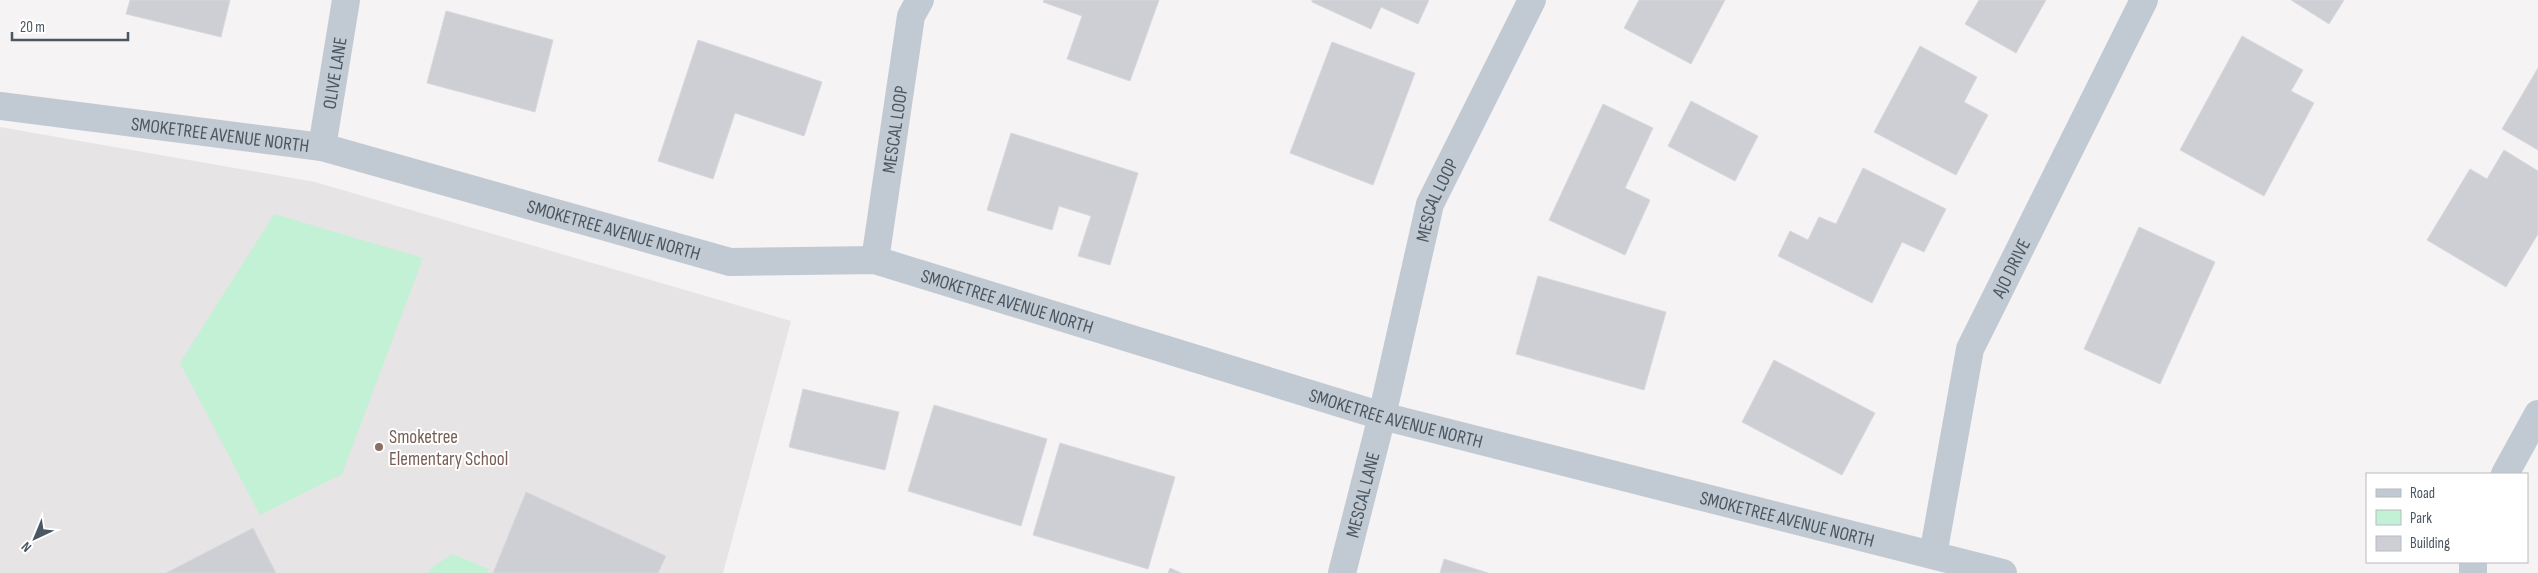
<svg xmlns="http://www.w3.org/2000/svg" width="2538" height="573" font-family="'Sofia Sans Condensed',sans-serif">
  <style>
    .education { fill: #e6e4e5 }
    .green { fill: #c3f1d5 }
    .building { fill: #cdcfd5; stroke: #d7d9de }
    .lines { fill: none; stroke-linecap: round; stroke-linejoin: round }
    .minor { stroke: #c1cad2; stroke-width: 28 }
    .education-dot { fill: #8d6e63; stroke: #fff; stroke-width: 2 }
    .labels { text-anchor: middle; stroke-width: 4; stroke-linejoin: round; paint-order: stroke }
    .street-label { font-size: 19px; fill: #4a5661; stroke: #fff }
    .education-label { font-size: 19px; fill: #785e54; stroke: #fff; text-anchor: start }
  </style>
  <rect width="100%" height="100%" fill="#f5f3f3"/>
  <path class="education" d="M0,127l315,55 476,139 -68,252h-723z"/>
  <g class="green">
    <path d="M274,214l149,44 -81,216 -82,41 -80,-152z"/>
    <path d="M452,554l37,15 -2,4h-59l5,-6z"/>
  </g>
  <g class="building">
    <path d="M130,0h100l-9,37 -95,-23z"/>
    <path d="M1044,0h115l-29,81 -63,-22 15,-43 -39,-14z"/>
    <path d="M1312,0h117l-11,24 -37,-17 -10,22 -59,-27z"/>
    <path d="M1639,0h86l-34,64 -67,-36z"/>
    <path d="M1979,0h67l-30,53 -51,-29z"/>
    <path d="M2291,0h53l-15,24z"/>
    <path d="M446,11l107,29 -18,72 -108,-29z"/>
    <path d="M2242,36l61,34 -12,21 23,12 -50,93 -84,-46z"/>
    <path d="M698,40l124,42 -18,54 -69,-23 -22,66 -55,-18z"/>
    <path d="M1332,42l83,31 -42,112 -83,-32z"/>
    <path d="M1920,46l57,31 -13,25 24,13 -32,60 -82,-43z"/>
    <path d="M2538,68v82l-36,-21z"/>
    <path d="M1691,101l67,35 -23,45 -67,-35z"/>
    <path d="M1603,104l50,24 -28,60 25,12 -25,55 -76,-35z"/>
    <path d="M1011,133l127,40 -28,92 -32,-9 13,-40 -32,-10 -7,24 -65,-20z"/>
    <path d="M2504,150l34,21v63l-32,53 -79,-47 43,-71 17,10z"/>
    <path d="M1863,168l83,41 -22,43 -22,-10 -30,61 -94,-47 12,-25 18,9 11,-23 17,7z"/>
    <path d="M2139,227l76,35 -55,122 -76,-35z"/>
    <path d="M1538,276l128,36 -22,78 -128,-36z"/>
    <path d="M1774,360l101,53 -33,62 -100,-53z"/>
    <path d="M803,389l96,23 -14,58 -96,-23z"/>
    <path d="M934,405l113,34 -26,87 -113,-35z"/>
    <path d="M1060,443l115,34 -27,92 -115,-34z"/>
    <path d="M526,492l140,64 -8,17h-165z"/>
    <path d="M253,528l23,45h-110z"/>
    <path d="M1444,559l44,14h-48z"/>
    <path d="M1170,568l11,5h-13z"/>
  </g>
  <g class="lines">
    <g class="minor">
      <path id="s1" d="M0,106l322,41 408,115 145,-2 507,156 621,157"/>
      <path id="s2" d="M322,147l24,-147"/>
      <path id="s3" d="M875,260l36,-244 9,-16"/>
      <path d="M2505,474l33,-60"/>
      <path id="s4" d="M1933,555l37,-206 174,-349"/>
      <path id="s5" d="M1342,573l40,-157 48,-212 102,-204"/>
      <path d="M2473,573v-11"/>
    </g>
  </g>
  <circle class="education-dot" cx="379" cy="447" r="5"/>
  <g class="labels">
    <g class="street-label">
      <text dy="7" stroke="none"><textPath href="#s2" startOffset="75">OLIVE LANE</textPath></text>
      <text dy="7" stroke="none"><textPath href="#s3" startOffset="132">MESCAL LOOP</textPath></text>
      <text dy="7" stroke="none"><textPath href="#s1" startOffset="222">SMOKETREE AVENUE NORTH</textPath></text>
      <text dy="7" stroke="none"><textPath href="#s5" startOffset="385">MESCAL LOOP</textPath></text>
      <text dy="7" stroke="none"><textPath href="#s1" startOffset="628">SMOKETREE AVENUE NORTH</textPath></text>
      <text dy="7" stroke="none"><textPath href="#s4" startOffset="300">AJO DRIVE</textPath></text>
      <text dy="7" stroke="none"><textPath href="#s1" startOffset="1032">SMOKETREE AVENUE NORTH</textPath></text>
      <text dy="7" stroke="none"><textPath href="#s1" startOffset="1438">SMOKETREE AVENUE NORTH</textPath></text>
      <text dy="7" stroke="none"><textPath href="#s5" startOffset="81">MESCAL LANE</textPath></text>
      <text dy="7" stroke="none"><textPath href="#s1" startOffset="1842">SMOKETREE AVENUE NORTH</textPath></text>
    </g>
    <g class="education-label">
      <text x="389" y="443">Smoketree<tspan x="389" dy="22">Elementary School</tspan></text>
    </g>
  </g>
  <rect x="2366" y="473" width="162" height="90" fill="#ffffff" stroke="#b7bbc0"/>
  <rect x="2376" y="489" width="25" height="8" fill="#c1cad2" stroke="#b7bbc0"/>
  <text x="2410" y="498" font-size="15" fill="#4a5661">Road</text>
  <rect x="2376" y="510" width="25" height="15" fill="#c3f1d5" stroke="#b7bbc0"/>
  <text x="2410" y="523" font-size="15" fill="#4a5661">Park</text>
  <rect x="2376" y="536" width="25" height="15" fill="#cdcfd5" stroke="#b7bbc0"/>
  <text x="2410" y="548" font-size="15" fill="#4a5661">Building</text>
  <g transform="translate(35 538) rotate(224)" stroke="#ffffff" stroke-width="4" paint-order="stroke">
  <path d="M0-4L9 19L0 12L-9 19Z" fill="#4a5661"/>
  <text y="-8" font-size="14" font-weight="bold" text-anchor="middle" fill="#4a5661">N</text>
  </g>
  <path d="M12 32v8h116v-8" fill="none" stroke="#4a5661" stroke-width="2.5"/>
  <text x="20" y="32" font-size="15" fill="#4a5661" stroke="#ffffff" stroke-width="4" paint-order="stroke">20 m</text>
</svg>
